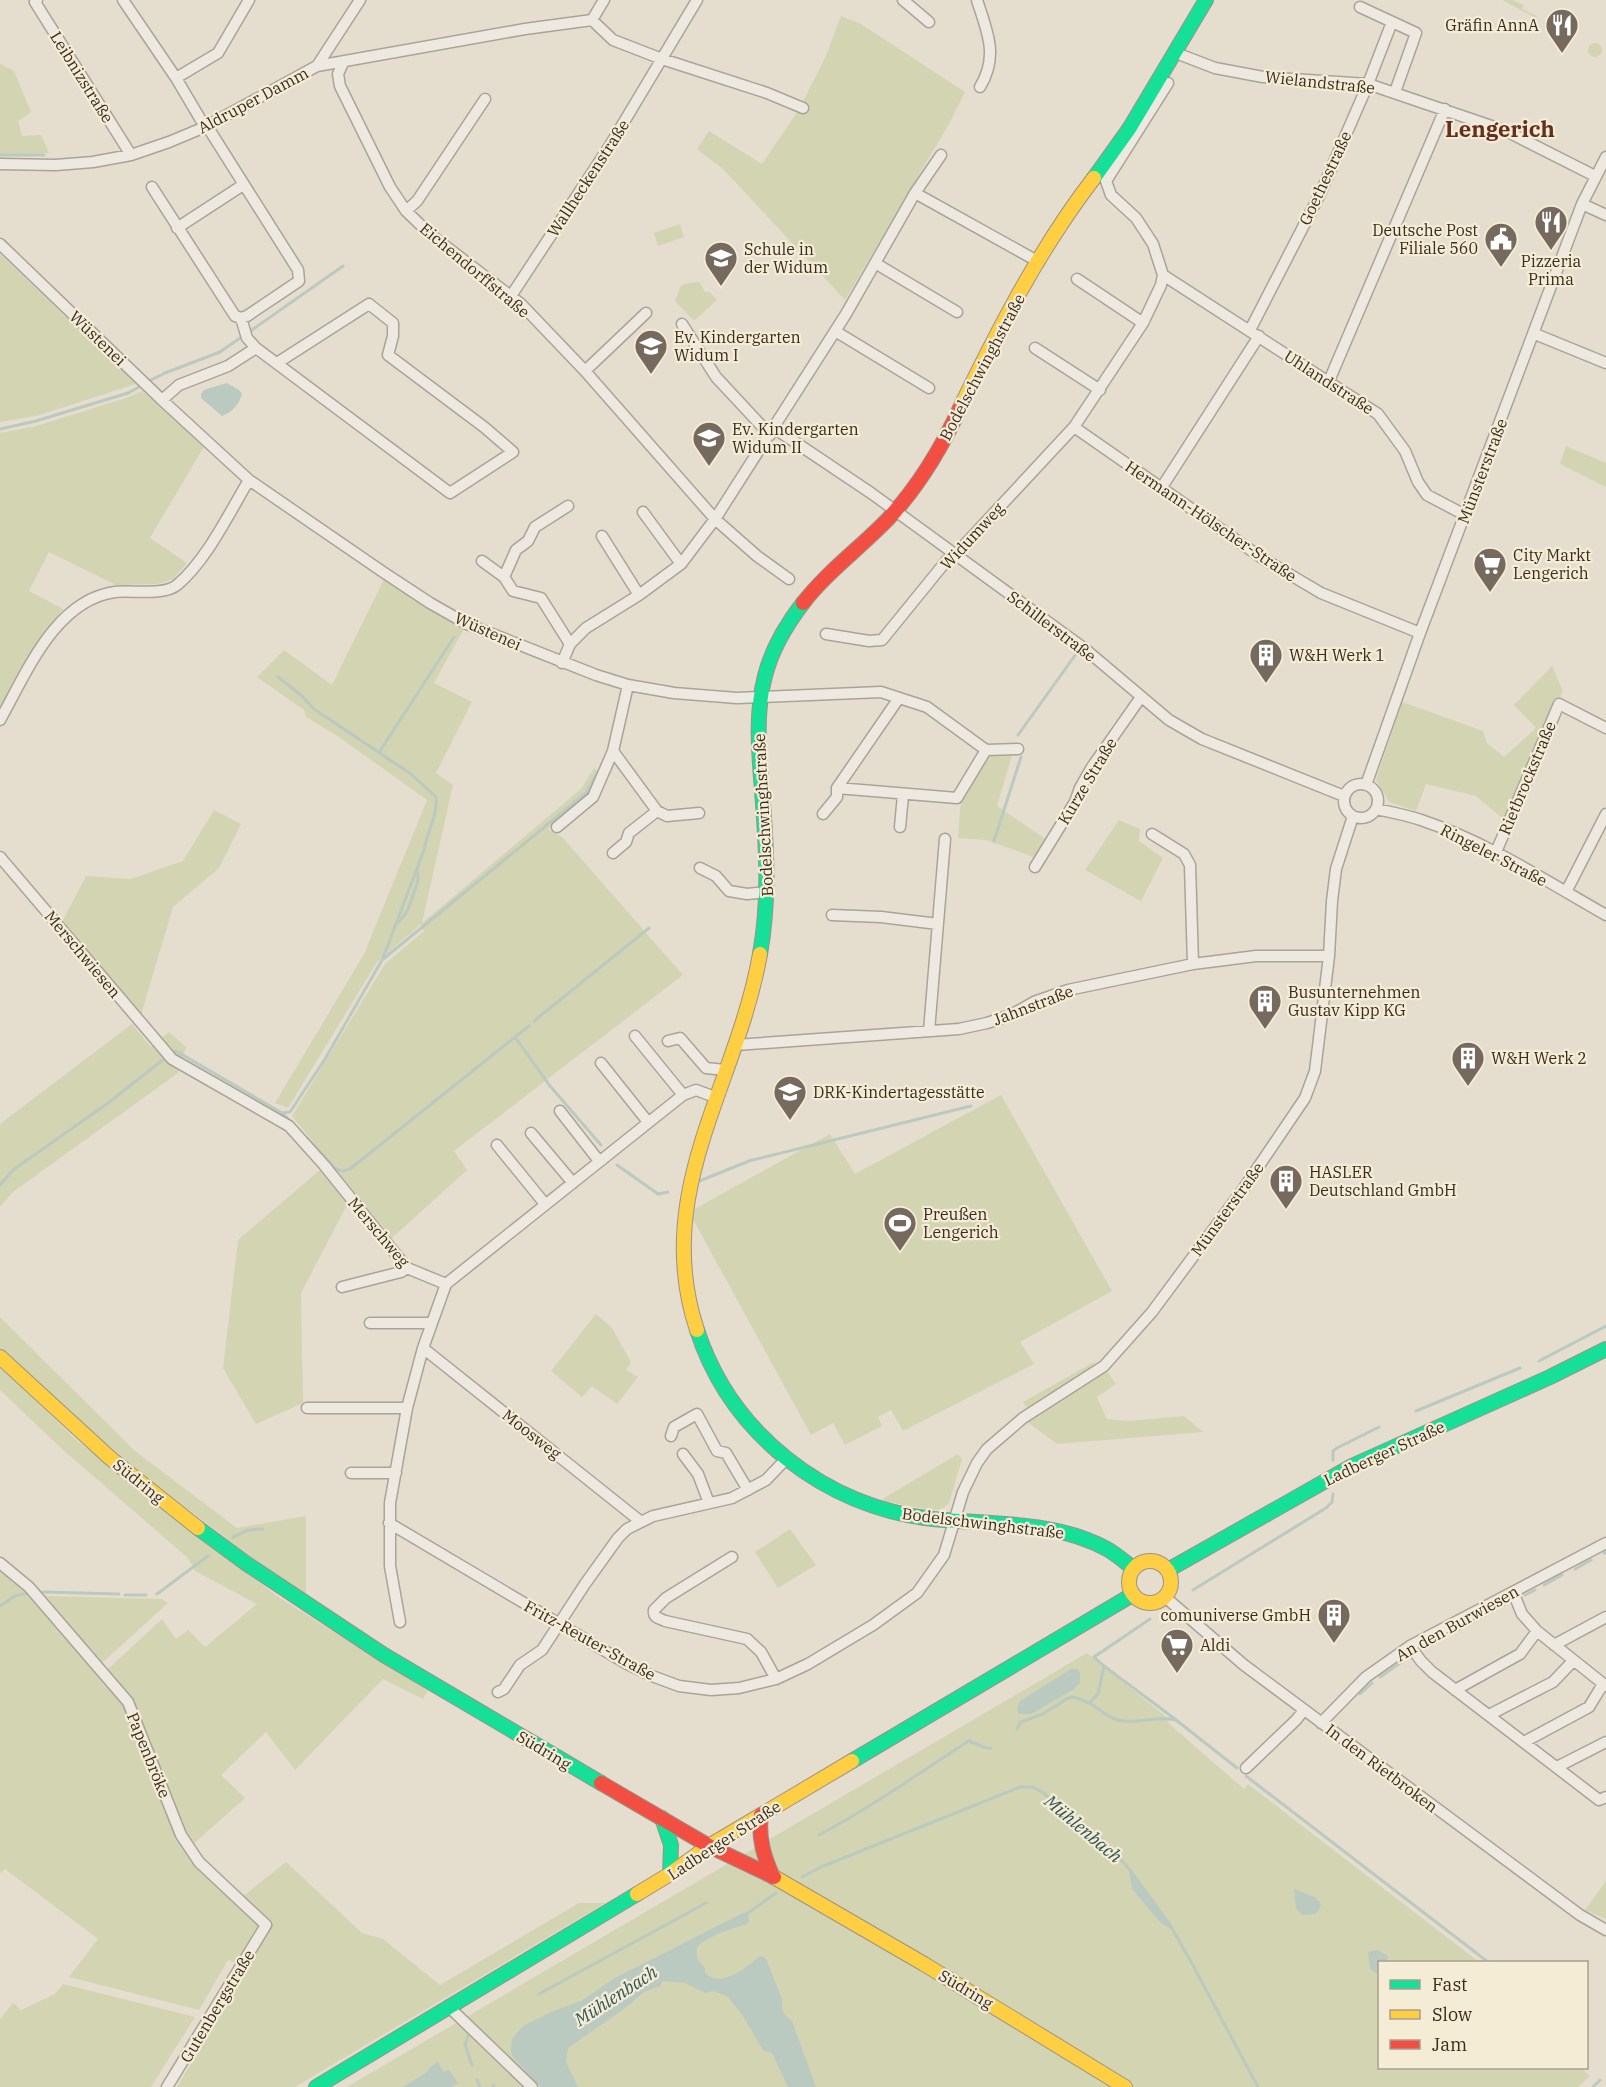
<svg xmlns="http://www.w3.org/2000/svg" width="1606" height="2087" viewBox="0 0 1606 2087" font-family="'IBM Plex Serif',serif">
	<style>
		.green { fill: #d3d4b2 }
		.water { fill: #bacac0 }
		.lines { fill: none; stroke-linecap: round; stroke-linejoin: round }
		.stream { stroke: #bacac0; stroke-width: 3 }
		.street-casing { stroke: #aaa398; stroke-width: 13 }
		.fast-casing { stroke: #9a9388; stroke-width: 16 }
		.slow-casing { stroke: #9a9388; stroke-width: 16 }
		.jam-casing { stroke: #9a9388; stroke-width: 16 }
		.street { stroke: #ede9e1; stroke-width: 10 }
		.fast { stroke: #16e098; stroke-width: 14 }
		.slow { stroke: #ffcf43; stroke-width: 14 }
		.jam { stroke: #f24e42; stroke-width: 14 }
		.labels { text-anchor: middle; stroke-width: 4.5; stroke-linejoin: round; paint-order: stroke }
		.poi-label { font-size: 16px; fill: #392c20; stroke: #f5ecd6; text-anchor: start }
		.street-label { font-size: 16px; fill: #392c20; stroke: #f5ecd6 }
		.water-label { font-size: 18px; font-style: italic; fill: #305856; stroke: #f5ecd6 }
		.district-label { font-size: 22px; font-weight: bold; fill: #642f21; stroke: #f5ecd6 }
	</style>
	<rect width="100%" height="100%" fill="#e5decf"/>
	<path class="green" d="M1502 0H1513L1524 5 1522 9 1537 16 1536 18Z
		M841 16 861 24 965 92 949 124 845 300 724 170 697 149 709 131 762 164 798 111 825 58Z
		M1588 50a7 7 0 1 1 14 0a7 7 0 1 1-14 0Z
		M0 64 14 71 31 112 18 121 22 136 41 135 49 153 0 155Z
		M680 224 684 237 658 246 654 233Z
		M0 254 136 384 36 416 0 422Z
		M699 282 705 292H710L717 300 694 321 675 301C682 283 678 284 699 282Z
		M142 391 205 445 150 538 187 563 173 579 158 584 116 585 49 552 29 591 63 609 42 638 0 712V433L36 426 129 397Z
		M1566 446 1606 463V487L1560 464Z
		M384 579 465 627 434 683 472 702 436 773 453 785 422 923 581 789 594 768 600 772 589 794 548 829 562 837 683 975 454 1151 467 1170 392 1238 292 1116 385 964 424 931 421 924 377 962 288 1108 275 1103 364 954 427 800 336 735 306 717 304 710 257 677 284 650 332 685Z
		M1552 666 1563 691 1507 822 1476 796 1426 784 1416 811 1389 802 1376 780 1402 702 1483 731 1487 743 1504 757 1536 728 1514 705Z
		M1013 752 997 806 1047 840 1037 858 986 840 958 838 961 797 987 753Z
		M214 810 241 824 219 868 173 907 141 1015 63 920 86 876 131 879 183 861Z
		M1119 820 1140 829 1139 841 1163 858 1141 901 1085 870Z
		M132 1024 151 1047 169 1032 186 1047 178 1073 13 1192 0 1207V1124Z
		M1001 1095 1112 1291 1020 1342 1034 1364 903 1431 891 1410 878 1417 882 1426 845 1445 833 1423 811 1435 689 1212 830 1134 855 1174Z
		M320 1170 348 1203 301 1293 303 1403 256 1424 223 1368 238 1240Z
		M596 1314 612 1328 631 1362 626 1370 638 1377 617 1404 592 1386 582 1397 551 1371Z
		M0 1317 135 1451 237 1528 306 1516V1597C200 1519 93 1442 0 1348Z
		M1096 1361 1089 1369 1028 1410 1023 1402Z
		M0 1365 75 1439 277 1596 428 1691 423 1699 383 1679 295 1770 266 1732 221 1775 245 1798 190 1847 132 1699 107 1670 162 1619 176 1639 188 1630 205 1647 257 1604 195 1571 188 1558 62 1449 0 1390Z
		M1106 1370 1116 1384 1097 1397 1107 1419 1130 1421 1184 1416 1203 1432 1057 1444 1026 1421Z
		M958 1454 962 1459 949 1503C943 1509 939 1510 931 1510L883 1501 884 1498Z
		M790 1529 816 1565 778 1588 755 1552Z
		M0 1569 23 1589 124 1705 176 1837 195 1866 236 1902 286 1862 362 1933 383 1939 440 1985 579 1903H605L295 2087H177L249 1968 228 1960 199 2010 69 1977 98 1939 5 1869 0 1873Z
		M45 1596 162 1599 168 1603 102 1663Z
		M1087 1653 1170 1720 1167 1722 1244 1789 1248 1784 1479 1962H1380V2068H1581L1590 2076 1578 2087H347Z
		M1606 1881V1919L1585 1910Z
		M63 1984 195 2017 151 2087H0V2019L13 2003 21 2010 55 1994Z"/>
	<path class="water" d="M227 383 239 390 242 394C239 405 232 412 222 416L201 398V394L204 390Z
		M1071 1669H1077L1080 1673V1683L1074 1689 1031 1714H1018L1017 1708 1020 1701Z
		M1131 1869 1172 1925 1169 1928 1161 1923 1132 1889 1129 1871Z
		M1294 1889 1315 1897 1321 1904 1319 1910 1315 1914 1303 1915 1296 1909Z
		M743 1913H748L749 1921 746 1925C736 1926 701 1939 697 1948 696 1952 697 1955 697 1959L705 1968V1973C721 1989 746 1967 759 1957L763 1956 766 1959 782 1999V2008L785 2015 792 2021 816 2087H788L772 2053 763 2050 743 2016 728 1997 714 1991 705 1993 685 1983 663 1981 660 1986 644 1992 624 2009 568 2048 566 2062 578 2087H541L512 2056 511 2049 512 2039 523 2026 551 2012 581 2001 615 1978Z
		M1377 1950 1387 1955 1388 1962H1380L1379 1975 1370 1969 1368 1952Z
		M438 2062 443 2072 449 2070 458 2083 452 2087H403L427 2072 429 2068Z"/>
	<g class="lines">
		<path class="stream" d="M0 155H44
			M249 332 343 266
			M151 380 165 373 220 352 243 336
			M0 429 36 421 128 393 139 387
			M278 677 301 695 314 709 411 774 436 797C438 815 427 832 424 850L383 958
			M1018 735 1076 654
			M380 751 454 637
			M994 841 1021 757
			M396 924C407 914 409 908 413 895 416 885 420 882 417 871
			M534 1021 649 928
			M515 1037 529 1026
			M282 1113 292 1123
			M307 1138 336 1169 343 1171 350 1169 515 1037 550 1086 601 1145
			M617 1165 658 1194 668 1192
			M697 1182 749 1161 971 1106
			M0 1185 13 1170 108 1103 173 1052 176 1051 282 1113 290 1112 325 1059 382 960 586 793 597 774
			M1539 1361 1606 1326
			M1416 1411 1520 1368
			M1333 1460V1451L1337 1448 1379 1427
			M233 1537 248 1530 263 1529
			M1604 1553 1606 1552
			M1575 1569 1591 1560
			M1544 1585 1562 1575
			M1193 1590 1326 1508 1332 1502 1333 1494
			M43 1592 119 1594
			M157 1594 208 1556
			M125 1595H146
			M1525 1595 1535 1590
			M0 1606 15 1596 28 1593
			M1480 1618 1507 1603
			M1452 1633 1473 1622
			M1426 1648 1443 1638
			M1094 1657 1150 1619
			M1104 1666 1175 1719
			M1380 1677 1403 1661
			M1360 1694 1372 1683
			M1089 1703C1099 1708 1107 1718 1118 1720 1137 1725 1157 1715 1176 1720L1237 1768
			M1017 1729 1021 1722 1043 1714 1068 1698 1075 1697 1089 1703 1098 1694 1104 1666 1095 1658
			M969 1741 986 1748H991
			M1246 1776 1488 1962
			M819 1835C871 1807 920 1773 970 1740
			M802 1877 821 1867 1020 1787H1033L1042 1792 1104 1841 1131 1871
			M745 1915 776 1893
			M1170 1925 1190 1960 1258 2087
			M539 1994 706 1903
			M468 2036 465 2045 472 2065
			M477 2080 480 2087
			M493 2087 494 2085
			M1593 2087 1600 2080"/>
		<defs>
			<path id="street" d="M37 0 35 2 131 155
				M123 0 176 78 205 127
				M903 0 929 22
				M977 0C987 32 999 55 980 87
				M1360 7 1416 33 1395 92
				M592 20 613 40 662 59 767 93 803 108
				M1176 53 1215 68 1263 77 1368 84 1506 131 1595 176
				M343 63 338 74 340 86 390 187 406 211 431 235 521 304 585 371 715 519 757 556 789 579
				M317 66 360 0
				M176 78 218 53 249 0
				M0 164 56 165 93 162 131 155 169 142 205 127 317 66 525 29 592 20 604 0
				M152 187 235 316 241 318 247 316 299 281 298 270 207 126
				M915 193 1039 262
				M1582 204 1606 215
				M406 211 417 201 485 99
				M177 228 243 185
				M0 244 162 400 249 480 383 572 430 603 467 624 596 675 628 685 674 693 737 698 881 692 927 707 986 750 1018 749
				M875 263 957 312
				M1163 275 1378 414 1405 451 1418 482 1427 495 1465 515
				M1077 279 1143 323
				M511 296 609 147 697 0
				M241 318 247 338 256 348 450 493 513 452 484 427 388 355 393 336V323L369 304 277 363
				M682 324 716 377 770 435
				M1250 330 1320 194 1368 84 1392 22
				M835 331 929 388
				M1535 334 1606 363
				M1035 348 1100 390
				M585 371 646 313
				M1329 381 1445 109
				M162 400 179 385 228 366 256 348
				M1074 427 1262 558 1321 593 1420 633
				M774 428 871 493 1085 649 1169 720 1202 739 1344 796
				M1162 487 1259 336
				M568 506 535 527 528 541 516 550 504 577 513 591 541 598 570 644
				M643 512 681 564
				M602 536 639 595
				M482 561 504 577
				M826 634 869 641 882 640 947 560 955 555 1074 427 1143 323 1161 285 1163 275 1153 244 1136 218 1111 195 1106 181 1168 83
				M562 663 570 644 586 628 639 595 681 564 715 519 846 314 915 193 941 155
				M628 685 613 751 657 811 667 816 699 813
				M899 698 837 788 957 798 986 750
				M0 720C26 674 55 600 115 592 131 590 164 596 177 585 207 560 229 513 249 480
				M1344 801a17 17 0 1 1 34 0a17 17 0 1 1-34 0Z
				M1366 785 1420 633 1582 204 1606 157
				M1376 809C1391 812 1406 815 1421 820 1487 842 1546 881 1606 915
				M823 814 837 797V788
				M557 827 593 797 613 751
				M900 827 903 795
				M1152 834 1184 854 1190 865 1193 964
				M1496 852 1559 704 1606 728
				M613 853 626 842 629 833 657 811
				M0 857 172 1059 289 1126 324 1165 407 1268 446 1284
				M1035 867 1075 802 1080 788 1092 767 1141 697
				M700 868 716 876 729 891 747 894 768 892
				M1566 892 1606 814
				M832 915 881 917 938 924
				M929 1031 945 839
				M635 1036 683 1095
				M668 1041 680 1038 706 1068 725 1070
				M736 1045 959 1029 987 1023 1011 1015 1034 1002 1068 990 1193 964 1256 956H1329
				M601 1063 648 1122
				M560 1111 599 1161
				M531 1133 573 1183
				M497 1145 545 1204
				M342 1287 401 1272 407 1268
				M370 1323H432
				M423 1348 640 1521
				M307 1408H407
				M671 1436 674 1427 697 1414 717 1451 726 1453 748 1490
				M683 1454 698 1474 709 1503
				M351 1473H396
				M389 1523 627 1664 652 1676 679 1686 711 1690 739 1688 776 1679 808 1664 873 1625 917 1593 944 1555 963 1492 977 1463 987 1449 1023 1418 1104 1366 1152 1312 1244 1188 1305 1098 1315 1071 1329 956 1332 901 1336 869 1353 816
				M732 1557 666 1598 654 1610C653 1618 659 1618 665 1621L747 1639 761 1652 776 1679
				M0 1563 29 1587 128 1702 181 1835 199 1862 266 1925 167 2087
				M1513 1592 1522 1614 1537 1631 1606 1686
				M1165 1597 1244 1665 1580 1915 1606 1930
				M400 1622 390 1566V1503L407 1408 423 1348 446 1284 683 1095 696 1090 715 1097
				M1554 1645 1606 1617
				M1410 1646 1421 1661 1432 1672 1599 1800 1606 1797
				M1455 1690 1520 1654 1537 1631
				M498 1692 504 1689 520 1665 542 1650 585 1584 618 1538 627 1529 653 1516 732 1498 766 1480 786 1459
				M1489 1715 1553 1682 1573 1661
				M1321 1723 1366 1677 1410 1646 1606 1543
				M1524 1742 1589 1707 1603 1684
				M1557 1767 1606 1742
				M1246 1768 1296 1720 1304 1710
				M449 2007 532 2087"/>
			<path id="fast" d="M1094 178 1129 129 1206 0
				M760 954C769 904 767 855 763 804 760 762 754 717 765 676 772 648 786 625 803 603
				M697 1330C731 1434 825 1507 933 1519 991 1525 1054 1520 1107 1549 1116 1554 1125 1562 1133 1568
				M198 1528 247 1564 384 1655 601 1783
				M1168 1570 1352 1466 1550 1377 1606 1349
				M852 1761 1132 1595
				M662 1818 671 1845 670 1874
				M316 2087 637 1894"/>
			<path id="slow" d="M960 408C999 328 1040 248 1094 178
				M697 1330C651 1192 737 1085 760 954
				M0 1357 110 1458 198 1528
				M1129 1582a21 21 0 1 1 42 0a21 21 0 1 1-42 0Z
				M774 1877 924 1964 1125 2087
				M637 1894 670 1874 709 1846 852 1761"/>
			<path id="jam" d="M803 603C827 572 860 548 888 519 919 486 941 449 960 408
				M601 1783 709 1846 774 1877
				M761 1815C758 1838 764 1857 773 1877"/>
		</defs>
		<use href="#street" class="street-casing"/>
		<use href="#fast" class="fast-casing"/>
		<use href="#slow" class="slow-casing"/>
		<use href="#jam" class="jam-casing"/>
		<use href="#street" class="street"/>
		<use href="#fast" class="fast"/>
		<use href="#slow" class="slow"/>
		<use href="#jam" class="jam"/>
	</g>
	<defs>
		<symbol id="restaurant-pin" viewBox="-11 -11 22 30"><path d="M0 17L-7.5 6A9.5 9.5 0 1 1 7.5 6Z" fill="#756a5d" stroke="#f5ecd6"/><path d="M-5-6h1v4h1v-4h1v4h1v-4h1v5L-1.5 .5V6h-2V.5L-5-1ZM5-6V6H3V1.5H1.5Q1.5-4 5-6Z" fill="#fff"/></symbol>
		<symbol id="civic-pin" viewBox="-11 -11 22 30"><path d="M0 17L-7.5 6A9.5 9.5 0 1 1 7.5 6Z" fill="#756a5d" stroke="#f5ecd6"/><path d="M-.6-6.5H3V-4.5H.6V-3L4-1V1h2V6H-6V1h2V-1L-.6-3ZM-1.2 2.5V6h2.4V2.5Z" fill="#fff"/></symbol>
		<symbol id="school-pin" viewBox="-11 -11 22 30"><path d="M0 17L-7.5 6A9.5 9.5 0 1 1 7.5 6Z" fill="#756a5d" stroke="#f5ecd6"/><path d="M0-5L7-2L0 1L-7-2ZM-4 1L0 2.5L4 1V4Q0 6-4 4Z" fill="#fff"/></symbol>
		<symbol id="supermarket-pin" viewBox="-11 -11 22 30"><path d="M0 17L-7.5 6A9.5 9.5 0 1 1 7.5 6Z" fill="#756a5d" stroke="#f5ecd6"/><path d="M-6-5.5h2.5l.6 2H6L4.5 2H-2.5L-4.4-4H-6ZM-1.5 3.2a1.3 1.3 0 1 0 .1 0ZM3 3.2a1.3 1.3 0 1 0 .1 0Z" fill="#fff"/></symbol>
		<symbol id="building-pin" viewBox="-11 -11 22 30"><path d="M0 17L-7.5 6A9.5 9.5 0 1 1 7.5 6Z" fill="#756a5d" stroke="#f5ecd6"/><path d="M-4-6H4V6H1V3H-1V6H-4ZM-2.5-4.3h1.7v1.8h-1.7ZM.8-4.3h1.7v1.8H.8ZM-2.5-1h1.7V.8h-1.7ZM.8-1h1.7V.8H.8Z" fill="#fff"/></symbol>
		<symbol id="stadium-pin" viewBox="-11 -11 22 30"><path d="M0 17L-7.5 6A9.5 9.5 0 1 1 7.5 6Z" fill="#756a5d" stroke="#f5ecd6"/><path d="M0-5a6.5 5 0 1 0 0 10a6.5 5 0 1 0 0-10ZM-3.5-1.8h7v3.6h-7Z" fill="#fff"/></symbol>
	</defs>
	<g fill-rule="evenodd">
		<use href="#restaurant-pin" x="1543" y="6" width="38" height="52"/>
		<use href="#restaurant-pin" x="1532" y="203" width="38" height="52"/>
		<use href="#civic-pin" x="1482" y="220" width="38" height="52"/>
		<use href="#school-pin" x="702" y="239" width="38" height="52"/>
		<use href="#school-pin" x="632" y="327" width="38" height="52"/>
		<use href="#school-pin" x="690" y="419" width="38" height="52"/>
		<use href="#supermarket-pin" x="1471" y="545" width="38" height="52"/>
		<use href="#building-pin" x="1247" y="636" width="38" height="52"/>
		<use href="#building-pin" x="1246" y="982" width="38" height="52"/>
		<use href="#building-pin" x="1449" y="1039" width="38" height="52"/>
		<use href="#school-pin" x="771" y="1073" width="38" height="52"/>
		<use href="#building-pin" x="1267" y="1162" width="38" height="52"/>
		<use href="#stadium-pin" x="881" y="1204" width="38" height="52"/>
		<use href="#building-pin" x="1315" y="1596" width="38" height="52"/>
		<use href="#supermarket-pin" x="1158" y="1626" width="38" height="52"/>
	</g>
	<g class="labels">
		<g class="poi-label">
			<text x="1539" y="31" text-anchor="end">Gräfin AnnA</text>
			<text x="1478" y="236" text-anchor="end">Deutsche Post<tspan x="1478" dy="18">Filiale 560</tspan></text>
			<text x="744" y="255">Schule in<tspan x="744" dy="18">der Widum</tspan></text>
			<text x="1551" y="267" text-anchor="middle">Pizzeria<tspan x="1551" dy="18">Prima</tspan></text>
			<text x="674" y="343">Ev. Kindergarten<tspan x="674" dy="18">Widum I</tspan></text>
			<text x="732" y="435">Ev. Kindergarten<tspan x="732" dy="18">Widum II</tspan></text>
			<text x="1513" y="561">City Markt<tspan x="1513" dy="18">Lengerich</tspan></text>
			<text x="1289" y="661">W&amp;H Werk 1</text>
			<text x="1288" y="998">Busunternehmen<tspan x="1288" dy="18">Gustav Kipp KG</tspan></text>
			<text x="1491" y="1064">W&amp;H Werk 2</text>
			<text x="813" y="1098">DRK-Kindertagesstätte</text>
			<text x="1309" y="1178">HASLER<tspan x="1309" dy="18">Deutschland GmbH</tspan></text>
			<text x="923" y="1220">Preußen<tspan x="923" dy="18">Lengerich</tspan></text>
			<text x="1311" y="1621" text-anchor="end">comuniverse GmbH</text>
			<text x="1200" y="1651">Aldi</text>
		</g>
		<g class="street-label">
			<text transform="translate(82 77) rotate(58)" y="6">Leibnizstraße</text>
			<text transform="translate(1320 82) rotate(6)" y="6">Wielandstraße</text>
			<text transform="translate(253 100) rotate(-28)" y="6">Aldruper Damm</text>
			<text transform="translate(588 178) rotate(-57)" y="6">Wallheckenstraße</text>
			<text transform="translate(1325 178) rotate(-65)" y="6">Goethestraße</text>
			<text transform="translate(475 270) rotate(40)" y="6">Eichendorffstraße</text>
			<text transform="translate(98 338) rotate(44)" y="6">Wüstenei</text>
			<text transform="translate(982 367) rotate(-62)" y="6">Bodelschwinghstraße</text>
			<text transform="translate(1329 382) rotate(33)" y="6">Uhlandstraße</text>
			<text transform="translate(1482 471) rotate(-69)" y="6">Münsterstraße</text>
			<text transform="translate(1211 521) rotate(34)" y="6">Hermann-Hölscher-Straße</text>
			<text transform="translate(972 536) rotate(-47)" y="6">Widumweg</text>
			<text transform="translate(1052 626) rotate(37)" y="6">Schillerstraße</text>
			<text transform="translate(488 631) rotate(24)" y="6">Wüstenei</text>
			<text transform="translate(1527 778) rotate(-67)" y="6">Rietbrockstraße</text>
			<text transform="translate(1087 781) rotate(-59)" y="6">Kurze Straße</text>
			<text transform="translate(763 815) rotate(-93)" y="6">Bodelschwinghstraße</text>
			<text transform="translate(1494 855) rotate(27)" y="6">Ringeler Straße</text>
			<text transform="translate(83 954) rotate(50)" y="6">Merschwiesen</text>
			<text transform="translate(1033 1005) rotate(-21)" y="6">Jahnstraße</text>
			<text transform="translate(1227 1209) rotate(-54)" y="6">Münsterstraße</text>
			<text transform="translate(379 1232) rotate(50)" y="6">Merschweg</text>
			<text transform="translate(532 1434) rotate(38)" y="6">Moosweg</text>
			<text transform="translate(1384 1453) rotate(-25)" y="6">Ladberger Straße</text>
			<text transform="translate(139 1481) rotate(39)" y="6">Südring</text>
			<text transform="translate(983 1523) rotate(7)" y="6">Bodelschwinghstraße</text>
			<text transform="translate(1457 1623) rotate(-29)" y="6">An den Burwiesen</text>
			<text transform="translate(590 1640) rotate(29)" y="6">Fritz-Reuter-Straße</text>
			<text transform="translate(544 1750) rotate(31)" y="6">Südring</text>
			<text transform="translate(149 1755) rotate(68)" y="6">Papenbröke</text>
			<text transform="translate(1382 1768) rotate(37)" y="6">In den Rietbroken</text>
			<text transform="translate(724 1840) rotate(-33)" y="6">Ladberger Straße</text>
			<text transform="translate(966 1989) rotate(31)" y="6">Südring</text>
			<text transform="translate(217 2006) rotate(-59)" y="6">Gutenbergstraße</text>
		</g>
		<g class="water-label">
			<text transform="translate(1083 1829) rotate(40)" y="6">Mühlenbach</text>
			<text transform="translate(616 1996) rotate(-33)" y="6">Mühlenbach</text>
		</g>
		<g class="district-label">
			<text x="1500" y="137">Lengerich</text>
		</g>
	</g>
	<rect x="1378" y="1961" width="210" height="108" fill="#f5ecd6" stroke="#aa9f8d" stroke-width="1.5"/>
	<rect x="1390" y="1980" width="30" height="9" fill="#16e098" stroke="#aa9f8d" stroke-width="1.5"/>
	<text x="1432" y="1991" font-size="18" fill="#392c20">Fast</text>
	<rect x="1390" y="2010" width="30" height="9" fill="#ffcf43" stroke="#aa9f8d" stroke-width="1.5"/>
	<text x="1432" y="2021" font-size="18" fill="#392c20">Slow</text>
	<rect x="1390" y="2040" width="30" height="9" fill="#f24e42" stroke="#aa9f8d" stroke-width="1.5"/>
	<text x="1432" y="2051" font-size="18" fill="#392c20">Jam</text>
</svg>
